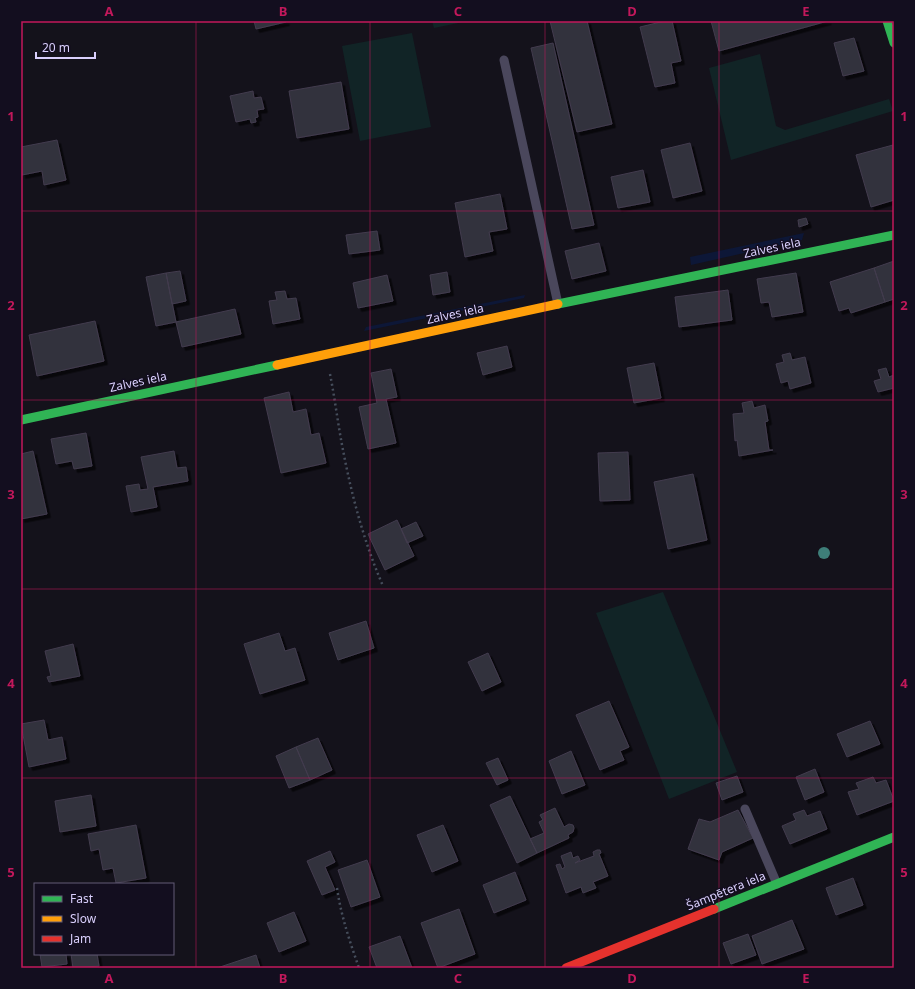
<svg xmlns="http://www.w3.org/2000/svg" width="915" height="989" viewBox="0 0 915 989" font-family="'Noto Sans',sans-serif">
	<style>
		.green { fill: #112426 }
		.water { fill: #0d1737 }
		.building { fill: #33303d; stroke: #423c4e; filter: url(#shadow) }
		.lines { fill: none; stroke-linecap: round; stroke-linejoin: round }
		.path { stroke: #464e5c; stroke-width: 2.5; stroke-dasharray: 2 3; stroke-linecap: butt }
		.lane { stroke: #4a475c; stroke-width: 9 }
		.fast { stroke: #30b455; stroke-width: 9 }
		.slow { stroke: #ff9f0a; stroke-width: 9 }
		.jam { stroke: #e5322d; stroke-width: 9 }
		.tree { fill: #3e7e79 }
		.grid { fill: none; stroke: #c2185b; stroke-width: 1; stroke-opacity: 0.55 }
		.labels { text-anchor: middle; stroke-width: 3; stroke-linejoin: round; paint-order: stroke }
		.street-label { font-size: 12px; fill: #d9cffc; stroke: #130e1f }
		.neatline { fill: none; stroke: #c2185b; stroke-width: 1.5 }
		.grid-label { font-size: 13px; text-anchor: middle; font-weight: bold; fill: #c2185b }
	</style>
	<defs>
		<filter id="shadow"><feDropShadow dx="3.5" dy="3.5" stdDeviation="0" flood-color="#0009"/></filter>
	</defs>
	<rect width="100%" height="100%" fill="#14121b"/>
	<path class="green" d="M432 21H468L434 28Z
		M412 33 431 127 360 141 342 46Z
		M760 54 776 126 785 130 889 99 893 111 731 160 709 68Z
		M663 592 737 772 669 799 596 613Z"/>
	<path class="water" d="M804 233 802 240 691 265 690 257Z
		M525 295 524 298 364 331 366 327Z"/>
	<path class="building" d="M254 21H286V22L256 29Z
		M550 21H587L612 124 577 132Z
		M665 21H672L681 61 671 63 675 83 655 87 640 27Z
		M711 21H828L719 51Z
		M854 38 864 71 843 76 834 43Z
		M553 43 594 225 572 229 531 48Z
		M341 82 349 129 297 138 289 91Z
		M253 91 254 98 261 97 264 109 257 110 258 117 255 118 256 122 251 123 250 119 236 122 230 96Z
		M57 140 66 180 44 185 42 171 22 175 21 147Z
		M690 143 702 191 673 198 661 150Z
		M893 145 894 200 871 207 856 155Z
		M643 170 650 202 618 208 611 177Z
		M500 194 507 229 489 232 493 251 465 257 455 203Z
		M806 218 808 224 799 227 798 220Z
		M377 231 380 250 349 254 346 235Z
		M599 243 606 271 572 279 565 251Z
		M894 261V299L885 302 874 268Z
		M874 268 885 302 851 313 849 308 839 311 830 282Z
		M180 271 186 301 172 304 166 273Z
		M447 272 450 292 433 295 430 275Z
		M166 273 176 322 156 326 146 277Z
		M796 273 803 312 772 317 769 302 761 303 757 279Z
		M387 275 393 301 358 308 353 283Z
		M728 290 732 320 679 327 675 297Z
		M285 291 287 299 296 298 300 319 273 324 269 301 277 300 275 292Z
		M235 309 241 334 182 347 176 322Z
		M95 321 104 361 37 376 29 335Z
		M507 346 512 367 483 375 477 353Z
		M790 353 792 360 805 357 811 383 790 389 788 381 781 383 776 364 784 362 782 355Z
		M654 363 661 398 634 403 627 368Z
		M886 368 889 377 894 375V388L878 392 874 381 881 379 878 370Z
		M391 369 397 397 386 399 396 443 368 449 359 407 377 403 371 373Z
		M289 392 293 412 306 409 311 435 319 433 326 463 281 473 264 398Z
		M752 401 754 408 765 405 768 421 765 422 769 450H773L739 456 737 440 735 441 733 414 744 413 742 403Z
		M86 433 92 466 74 469 72 461 56 464 51 439Z
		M33 451 47 514 21 519V454Z
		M174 451 177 468 186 467 188 481 153 487 157 507 131 512 126 486 139 484 140 490 148 489 141 457Z
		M628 452 630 500 600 501 598 453Z
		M693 474 707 540 668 549 654 482Z
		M397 520 414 556 385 570 368 534Z
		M416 522 423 536 407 543 401 529Z
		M366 621 374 648 338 660 329 633Z
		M279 633 285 651 295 648 305 680 260 694 244 644Z
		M73 644 80 676 49 682 47 677 51 676 45 651Z
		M488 653 501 682 482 691 468 662Z
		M609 701 629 747 620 751 624 760 600 770 576 715Z
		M44 720 48 740 62 737 66 759 29 767 21 724Z
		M870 721 880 744 847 757 837 734Z
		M318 738 332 770 310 780 296 747Z
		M296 747 310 780 289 788 276 756Z
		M571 751 585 785 562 794 549 761Z
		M498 758 508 780 497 785 486 763Z
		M815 769 824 792 805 800 796 777Z
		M737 776 743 792 722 800 716 783Z
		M873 777 876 783 886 780 894 801 857 815 848 792 859 789 856 783Z
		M91 795 96 826 60 832 55 801Z
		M510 796 537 853 517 863 490 805Z
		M555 808 564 827 569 824 573 825 574 828 573 832 568 835 569 838 537 853 530 839 544 833 539 822 543 820 540 815Z
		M738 810 753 838 722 852 719 860 688 849 699 819 710 822Z
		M804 810 807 816 820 811 827 829 790 844 782 826 796 820 793 814Z
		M136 825 146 878 116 883 113 868 103 870 99 849 91 851 88 834Z
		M443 825 458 861 432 872 417 835Z
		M597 850H600L601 853 599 854 608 876 593 882 596 888 583 893 581 887 566 893 556 865 560 864 562 869 565 867 561 856 571 852 573 858 578 856 580 860 575 863 594 856 593 852Z
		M330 851 335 862 325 867 335 890 322 895 307 861Z
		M367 860 380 897 351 907 338 870Z
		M515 872 526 900 494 913 483 885Z
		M853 878 863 905 836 915 826 888Z
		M459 909 475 954 438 968 421 923Z
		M294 912 306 941 279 952 267 923Z
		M792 920 804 949 762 964 752 936Z
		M748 934 756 955 731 964 723 943Z
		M400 936 412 968H377L369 947Z
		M40 954H66L67 964 42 967Z
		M71 954H97L99 966 73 968Z
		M256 955 260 968H217Z"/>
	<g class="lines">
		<path class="path" d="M330 374C335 399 338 425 343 450 352 497 364 542 383 586
			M337 888C341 916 350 942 359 968"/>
		<path class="lane" d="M504 60 558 304
			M745 809 777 884"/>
		<path class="fast" d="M887 21 894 43
			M558 304 894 235
			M21 420 277 365
			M714 909 894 837"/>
		<path class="slow" d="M277 365 558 304"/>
		<path class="jam" d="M566 968 714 909"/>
	</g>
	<circle class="tree" cx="824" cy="553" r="6"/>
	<path class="grid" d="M196 21V968M370 21V968M545 21V968M719 21V968M21 211H894M21 400H894M21 589H894M21 778H894"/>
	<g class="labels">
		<g class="street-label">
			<text transform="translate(772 248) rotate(-12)" y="4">Zalves iela</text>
			<text transform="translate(455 314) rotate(-12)" y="4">Zalves iela</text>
			<text transform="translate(138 382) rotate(-12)" y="4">Zalves iela</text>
			<text transform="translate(726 891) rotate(-22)" y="4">Šampētera iela</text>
		</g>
	</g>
	<rect width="915" height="989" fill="none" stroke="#130e1f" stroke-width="44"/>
	<rect x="34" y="883" width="140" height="72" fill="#130e1f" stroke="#625b77"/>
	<rect x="42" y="896" width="20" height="6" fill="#30b455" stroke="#625b77"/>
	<text x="70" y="903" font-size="12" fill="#d9cffc">Fast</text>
	<rect x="42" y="916" width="20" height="6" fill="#ff9f0a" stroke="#625b77"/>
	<text x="70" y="923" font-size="12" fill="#d9cffc">Slow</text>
	<rect x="42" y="936" width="20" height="6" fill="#e5322d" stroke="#625b77"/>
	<text x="70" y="943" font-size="12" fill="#d9cffc">Jam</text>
	<path d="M36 52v6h59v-6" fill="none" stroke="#d9cffc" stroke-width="2"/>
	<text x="42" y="52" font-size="12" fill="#d9cffc" stroke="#130e1f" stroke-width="3" paint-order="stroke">20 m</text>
	<rect x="22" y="22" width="871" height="945" class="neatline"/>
	<g class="grid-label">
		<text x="109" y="16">A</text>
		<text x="283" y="16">B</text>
		<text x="458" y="16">C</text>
		<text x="632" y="16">D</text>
		<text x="806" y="16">E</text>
		<text x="11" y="121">1</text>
		<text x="904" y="121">1</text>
		<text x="11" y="310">2</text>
		<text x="904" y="310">2</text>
		<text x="11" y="499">3</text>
		<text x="904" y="499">3</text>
		<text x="11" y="688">4</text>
		<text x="904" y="688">4</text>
		<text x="11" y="877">5</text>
		<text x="904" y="877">5</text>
		<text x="109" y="983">A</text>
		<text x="283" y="983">B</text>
		<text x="458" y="983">C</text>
		<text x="632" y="983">D</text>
		<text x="806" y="983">E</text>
	</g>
</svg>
